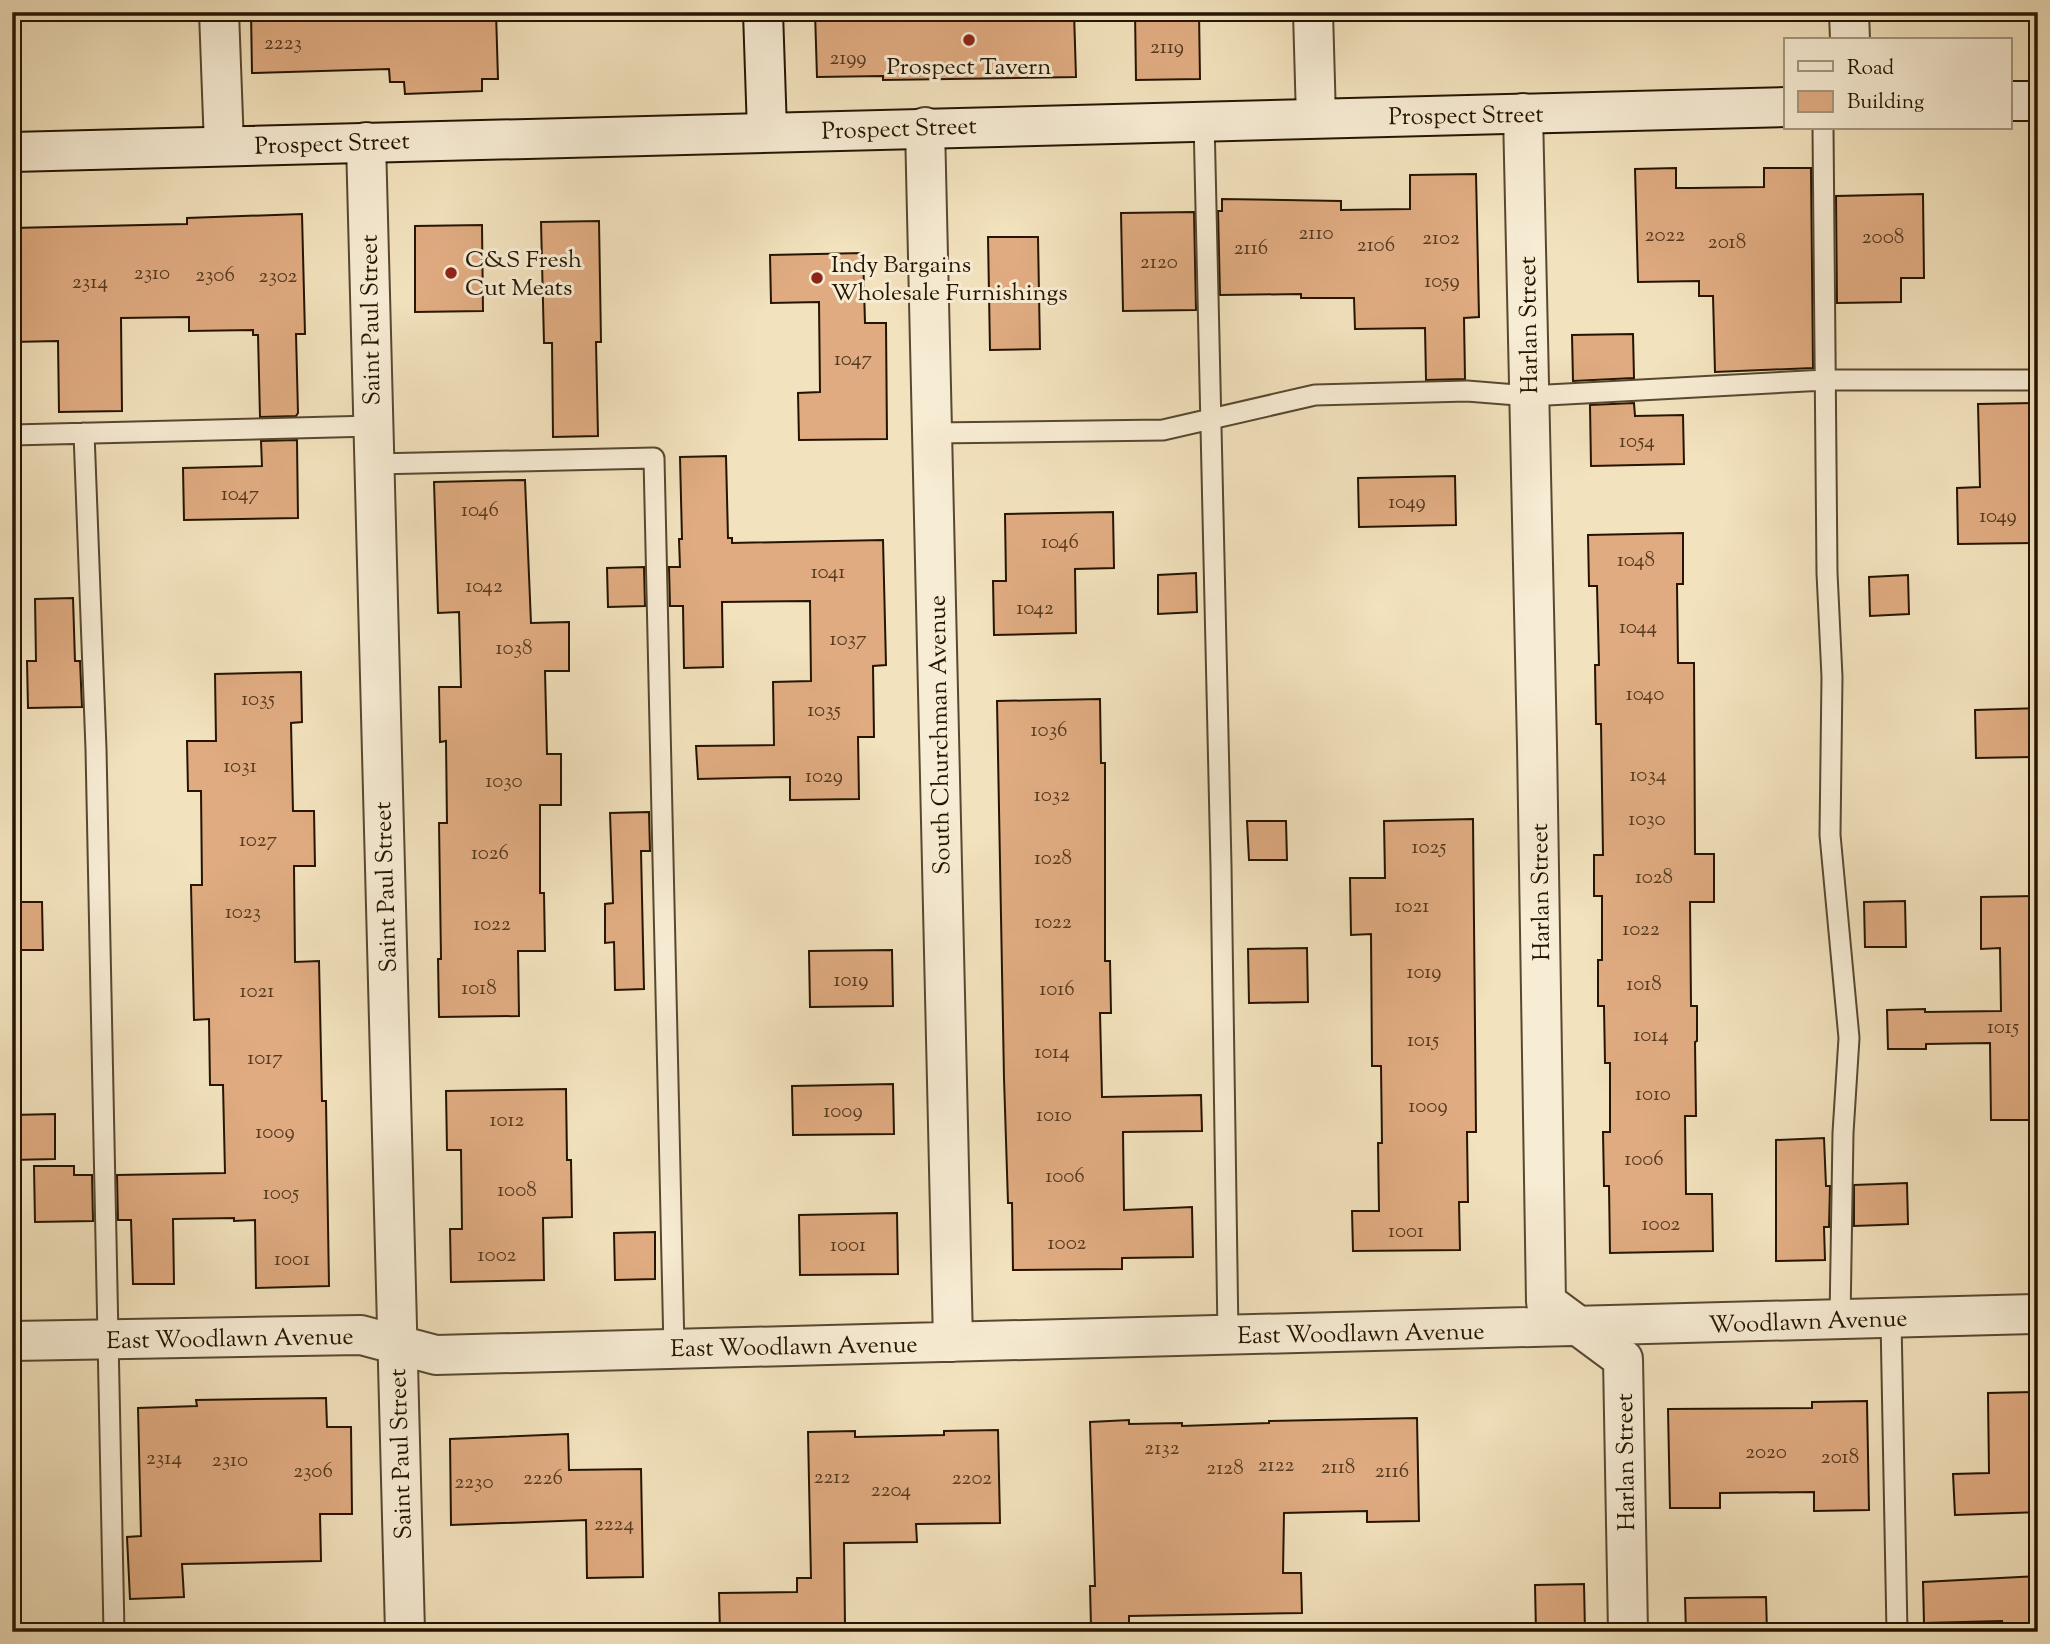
<svg xmlns="http://www.w3.org/2000/svg" width="2050" height="1644" viewBox="0 0 2050 1644" font-family="'Sorts Mill Goudy',serif">
	<style>
		.building { fill: #e0ab81; stroke: #251500; stroke-width: 2 }
		.lines { fill: none; stroke-linecap: round; stroke-linejoin: round }
		.lane-casing { stroke: #58482f; stroke-width: 23 }
		.street-casing { stroke: #58482f; stroke-width: 42 }
		.secondary-casing { stroke: #251500; stroke-width: 42 }
		.lane { stroke: #f7ecd4; stroke-width: 19 }
		.street { stroke: #f7ecd4; stroke-width: 38 }
		.secondary { stroke: #f7ecd4; stroke-width: 38 }
		.poi-dot { fill: #8f2418; stroke: #f7ecd4; stroke-width: 2.5 }
		.labels { text-anchor: middle; stroke-width: 6; stroke-linejoin: round; paint-order: stroke }
		.number-label { font-size: 21px; fill: #543a20 }
		.poi-label { font-size: 24px; fill: #251500; stroke: #f7ecd4; text-anchor: start }
		.street-label { font-size: 24px; fill: #251500; stroke: #f7ecd4 }
	</style>
	<rect width="100%" height="100%" fill="#f2e2bd"/>
	<filter id="stains"><feTurbulence type="fractalNoise" baseFrequency=".00286" numOctaves="4"/><feColorMatrix values="0 0 0 0 .2 0 0 0 0 .09 0 0 0 0 .02 0 0 0 .5 -.17"/></filter>
	<radialGradient id="worn" r=".72"><stop offset=".6" stop-color="#630" stop-opacity="0"/><stop offset="1" stop-color="#630" stop-opacity=".3"/></radialGradient>
	<path class="building" d="M251 12H496L498 79H482V91L405 94 404 82H390L389 69 252 73Z
		M815 12H1074L1076 77 883 80V76L817 77Z
		M1135 12H1199L1200 79 1136 80Z
		M1676 168V188H1692L1764 187V168H1811L1813 368 1715 372 1713 296H1699V281L1638 282 1635 169Z
		M1476 174 1479 317 1464 318 1465 379 1426 380 1425 328 1355 329 1354 298H1301V294L1220 295 1218 211H1222V199L1341 201V210L1410 209V175Z
		M1923 194 1924 278H1901V302L1837 303 1836 196Z
		M1194 212 1196 310 1123 311 1121 213Z
		M302 214 305 334H296L298 413 296 416 260 417 258 335H253V330L189 331V317L121 318 122 411 59 412 58 341 12 342V228L187 224V218Z
		M599 221 601 342H596L598 436 553 437 552 343H544L541 222Z
		M482 225 483 311 415 312V226Z
		M988 237H1038L1040 349 990 350Z
		M863 253 865 323H886L887 439 799 440 798 393 820 392 819 302 771 303 770 255Z
		M1633 334 1634 378 1573 381 1572 335Z
		M1634 403 1635 416 1683 415 1684 464 1591 466 1590 405Z
		M2038 403V543L1958 544 1957 488 1980 487 1978 404Z
		M297 440 298 518 184 520 183 468 262 466 261 441Z
		M726 456 728 538H732V543L883 540 886 665 873 666 874 737H858L859 799 790 800V777L698 779 696 746 774 745 773 682 811 681 810 601 722 602 723 667 684 668 683 606H670L669 567H680L679 539H682L680 457Z
		M1455 476 1456 525 1359 527 1358 478Z
		M525 480 531 623 569 622V671H545L547 754H561V805H540V893H544L545 951H518L519 1016 439 1017 438 959H441L439 823H447L446 741 440 742 439 687H461L459 612 438 613 434 482Z
		M1113 512 1114 568 1075 569 1076 633 994 635 993 581H1006L1005 514Z
		M1683 533V584H1677L1678 663H1694L1695 854H1714V902H1690L1691 1006H1697V1041L1695 1042 1696 1116H1685L1686 1194H1712L1713 1251 1610 1253 1609 1186H1604L1603 1132H1610V1063H1605L1604 1006H1598V960H1602V896H1594V855H1603L1601 724H1596L1595 665H1599L1597 586H1589L1588 535Z
		M644 567 645 606 608 607 607 568Z
		M1196 573 1197 612 1158 614V575Z
		M1908 575 1909 614 1870 616 1869 577Z
		M73 598 75 661H80L82 707 28 708 27 661H36L35 599Z
		M301 672 302 722 291 723 293 811H314L315 866H294L295 962 319 961 322 1101H326L329 1286 256 1288 255 1220 234 1221V1218L173 1219 174 1284H133L131 1220H118L117 1175 225 1173 223 1085H210L209 1019 194 1020 191 885H202L201 791H188L187 741H216L215 674Z
		M1100 699 1101 763H1105V961H1110L1111 1013H1100L1102 1097 1201 1095 1202 1131 1123 1132 1124 1210 1192 1207 1193 1257 1122 1258V1269L1013 1270 1012 1203H1008L1004 1078 997 701Z
		M2038 708V757L1976 758 1975 710Z
		M649 812 650 851H641L644 989 615 990 614 942 605 943V904L613 903 610 813Z
		M1473 819 1476 1132H1467L1468 1202H1459L1460 1250 1353 1251 1352 1211H1379L1378 1143H1382L1381 1066H1372L1371 934 1351 935 1350 878H1385L1384 821Z
		M1247 821H1286L1287 860H1249Z
		M2038 896V1120H1991L1990 1043 1926 1044V1049H1888L1887 1010 1925 1009V1012L2001 1011 2000 948 1981 949V897Z
		M1905 901 1906 947H1865L1864 902Z
		M12 902H42L43 950H12Z
		M1307 948 1308 1002 1249 1003 1248 949Z
		M892 950 893 1006 810 1007 809 951Z
		M893 1084 894 1134 793 1135 792 1086Z
		M566 1089 567 1160H571L572 1217 543 1218 544 1280 451 1282 450 1229H462L461 1150H447L446 1091Z
		M55 1114V1159L12 1160V1115Z
		M1824 1138 1826 1186H1830L1829 1227H1824L1825 1260 1776 1261V1140Z
		M34 1166H74V1175H92L93 1221 35 1222Z
		M1907 1183 1908 1224 1854 1226V1185Z
		M897 1213 898 1274 800 1275 799 1215Z
		M655 1232V1279L615 1280 614 1233Z
		M2038 1392V1512L1955 1515 1953 1474 1989 1473 1988 1393Z
		M326 1398 327 1427H351L352 1514H320L321 1561 182 1564 184 1597 130 1599 127 1537 141 1536 138 1408 197 1406 196 1400Z
		M1867 1401 1869 1510 1814 1511V1492L1720 1493V1508H1670L1668 1409 1812 1408V1402Z
		M1417 1418 1419 1521 1367 1522V1511L1284 1513 1283 1573H1301L1302 1613 1129 1616V1625L1091 1627 1090 1586H1095L1090 1422 1129 1420V1424L1182 1423V1426L1269 1423V1421Z
		M998 1430 1000 1523 916 1524 917 1542 844 1543 845 1626 766 1628V1632H720L719 1593 797 1592V1578H811L808 1432 855 1431V1437L944 1435V1431Z
		M568 1434 569 1470 641 1469 643 1577 587 1578 586 1520 451 1525 450 1439Z
		M2038 1576V1631L2002 1632V1621L1924 1623 1923 1582Z
		M1584 1584 1585 1632H1536L1535 1585Z
		M1766 1597 1767 1632H1686L1685 1598Z"/>
	<g class="lines">
		<defs>
			<path id="lane" d="M1204 120 1221 866 1228 1336
				M1823 128 1827 573 1832 677 1830 835 1849 1038 1843 1133 1840 1320
				M84 433 96 749 114 1632
				M932 433 1163 430 1315 395 1467 391 1529 396 1825 380H2038
				M12 435 373 426
				M374 464 654 458 674 1349
				M1891 1320 1897 1632"/>
			<path id="street" d="M219 12 224 146
				M1313 12 1316 118
				M1849 12 1850 40
				M1523 113 1537 745 1546 1302 1623 1359 1628 1632
				M925 127 953 1342
				M366 142 405 1632
				M12 1341 361 1335 436 1355 2038 1314"/>
			<path id="secondary" d="M763 12 767 131
				M2010 101H2038
				M12 152 1786 107"/>
		</defs>
		<use href="#lane" class="lane-casing"/>
		<use href="#street" class="street-casing"/>
		<use href="#secondary" class="secondary-casing"/>
		<use href="#lane" class="lane"/>
		<use href="#street" class="street"/>
		<use href="#secondary" class="secondary"/>
	</g>
	<g class="poi-dot">
		<circle cx="969" cy="40" r="7"/>
		<circle cx="451" cy="273" r="7"/>
		<circle cx="817" cy="278" r="7"/>
	</g>
	<g class="labels">
		<g class="number-label">
			<text x="283" y="49">2223</text>
			<text x="1167" y="53">2119</text>
			<text x="848" y="64">2199</text>
			<text x="1316" y="239">2110</text>
			<text x="1665" y="241">2022</text>
			<text x="1883" y="243">2008</text>
			<text x="1441" y="244">2102</text>
			<text x="1727" y="248">2018</text>
			<text x="1376" y="251">2106</text>
			<text x="1251" y="254">2116</text>
			<text x="1159" y="268">2120</text>
			<text x="152" y="279">2310</text>
			<text x="215" y="281">2306</text>
			<text x="278" y="282">2302</text>
			<text x="1442" y="287">1059</text>
			<text x="90" y="288">2314</text>
			<text x="853" y="365">1047</text>
			<text x="1637" y="447">1054</text>
			<text x="240" y="500">1047</text>
			<text x="1407" y="508">1049</text>
			<text x="480" y="516">1046</text>
			<text x="1998" y="522">1049</text>
			<text x="1060" y="548">1046</text>
			<text x="1636" y="566">1048</text>
			<text x="828" y="578">1041</text>
			<text x="484" y="592">1042</text>
			<text x="1035" y="614">1042</text>
			<text x="1638" y="633">1044</text>
			<text x="848" y="645">1037</text>
			<text x="514" y="654">1038</text>
			<text x="1645" y="700">1040</text>
			<text x="258" y="705">1035</text>
			<text x="824" y="716">1035</text>
			<text x="1049" y="736">1036</text>
			<text x="240" y="772">1031</text>
			<text x="1648" y="781">1034</text>
			<text x="824" y="782">1029</text>
			<text x="504" y="787">1030</text>
			<text x="1052" y="801">1032</text>
			<text x="1647" y="825">1030</text>
			<text x="258" y="846">1027</text>
			<text x="1429" y="853">1025</text>
			<text x="490" y="859">1026</text>
			<text x="1053" y="864">1028</text>
			<text x="1654" y="883">1028</text>
			<text x="1412" y="912">1021</text>
			<text x="243" y="918">1023</text>
			<text x="1053" y="928">1022</text>
			<text x="492" y="930">1022</text>
			<text x="1641" y="935">1022</text>
			<text x="1424" y="978">1019</text>
			<text x="851" y="986">1019</text>
			<text x="1644" y="990">1018</text>
			<text x="479" y="994">1018</text>
			<text x="1057" y="995">1016</text>
			<text x="257" y="997">1021</text>
			<text x="2003" y="1033">1015</text>
			<text x="1651" y="1041">1014</text>
			<text x="1423" y="1046">1015</text>
			<text x="1052" y="1058">1014</text>
			<text x="265" y="1064">1017</text>
			<text x="1653" y="1100">1010</text>
			<text x="1428" y="1112">1009</text>
			<text x="843" y="1117">1009</text>
			<text x="1054" y="1121">1010</text>
			<text x="507" y="1126">1012</text>
			<text x="275" y="1138">1009</text>
			<text x="1644" y="1165">1006</text>
			<text x="1065" y="1182">1006</text>
			<text x="517" y="1196">1008</text>
			<text x="281" y="1199">1005</text>
			<text x="1661" y="1230">1002</text>
			<text x="1406" y="1237">1001</text>
			<text x="1067" y="1249">1002</text>
			<text x="848" y="1251">1001</text>
			<text x="497" y="1261">1002</text>
			<text x="292" y="1265">1001</text>
			<text x="1162" y="1454">2132</text>
			<text x="1766" y="1458">2020</text>
			<text x="1840" y="1463">2018</text>
			<text x="164" y="1464">2314</text>
			<text x="230" y="1466">2310</text>
			<text x="1276" y="1471">2122</text>
			<text x="1338" y="1473">2118</text>
			<text x="1225" y="1474">2128</text>
			<text x="313" y="1477">2306</text>
			<text x="1392" y="1477">2116</text>
			<text x="832" y="1483">2212</text>
			<text x="543" y="1484">2226</text>
			<text x="972" y="1484">2202</text>
			<text x="474" y="1488">2230</text>
			<text x="891" y="1496">2204</text>
			<text x="614" y="1530">2224</text>
		</g>
		<g class="poi-label">
			<text x="969" y="74" text-anchor="middle">Prospect Tavern</text>
			<text x="465" y="267">C&amp;S Fresh<tspan x="465" dy="28">Cut Meats</tspan></text>
			<text x="831" y="272">Indy Bargains<tspan x="831" dy="28">Wholesale Furnishings</tspan></text>
		</g>
		<g class="street-label">
			<text transform="translate(1466 115) rotate(-1)" y="8">Prospect Street</text>
			<text transform="translate(899 128) rotate(-2)" y="8">Prospect Street</text>
			<text transform="translate(332 143) rotate(-2)" y="8">Prospect Street</text>
			<text transform="translate(370 320) rotate(-91)" y="8">Saint Paul Street</text>
			<text transform="translate(1528 325) rotate(-91)" y="8">Harlan Street</text>
			<text transform="translate(939 735) rotate(-91)" y="8">South Churchman Avenue</text>
			<text transform="translate(385 887) rotate(-92)" y="8">Saint Paul Street</text>
			<text transform="translate(1540 892) rotate(-91)" y="8">Harlan Street</text>
			<text transform="translate(1808 1321) rotate(-2)" y="8">Woodlawn Avenue</text>
			<text transform="translate(1361 1333) rotate(-1)" y="8">East Woodlawn Avenue</text>
			<text transform="translate(230 1338) rotate(-1)" y="8">East Woodlawn Avenue</text>
			<text transform="translate(794 1346) rotate(-1)" y="8">East Woodlawn Avenue</text>
			<text transform="translate(400 1454) rotate(-92)" y="8">Saint Paul Street</text>
			<text transform="translate(1625 1462) rotate(-91)" y="8">Harlan Street</text>
		</g>
	</g>
	<rect width="2050" height="1644" fill="none" stroke="#f2e2bd" stroke-width="42"/>
	<rect x="14" y="14" width="2022" height="1616" fill="none" stroke="#251500" stroke-width="3.5"/>
	<rect x="21" y="21" width="2008" height="1602" fill="none" stroke="#251500" stroke-width="2"/>
	<rect x="1784" y="38" width="228" height="91" fill="#f7ecd4" stroke="#a3967f" stroke-width="2"/>
	<rect x="1798" y="61" width="35" height="10" fill="#f7ecd4" stroke="#a3967f" stroke-width="2"/>
	<text x="1847" y="74" font-size="21" fill="#251500">Road</text>
	<rect x="1798" y="91" width="35" height="21" fill="#e0ab81" stroke="#a3967f" stroke-width="2"/>
	<text x="1847" y="108" font-size="21" fill="#251500">Building</text>
	<rect width="100%" height="100%" filter="url(#stains)"/>
	<rect width="100%" height="100%" fill="url(#worn)"/>
</svg>
